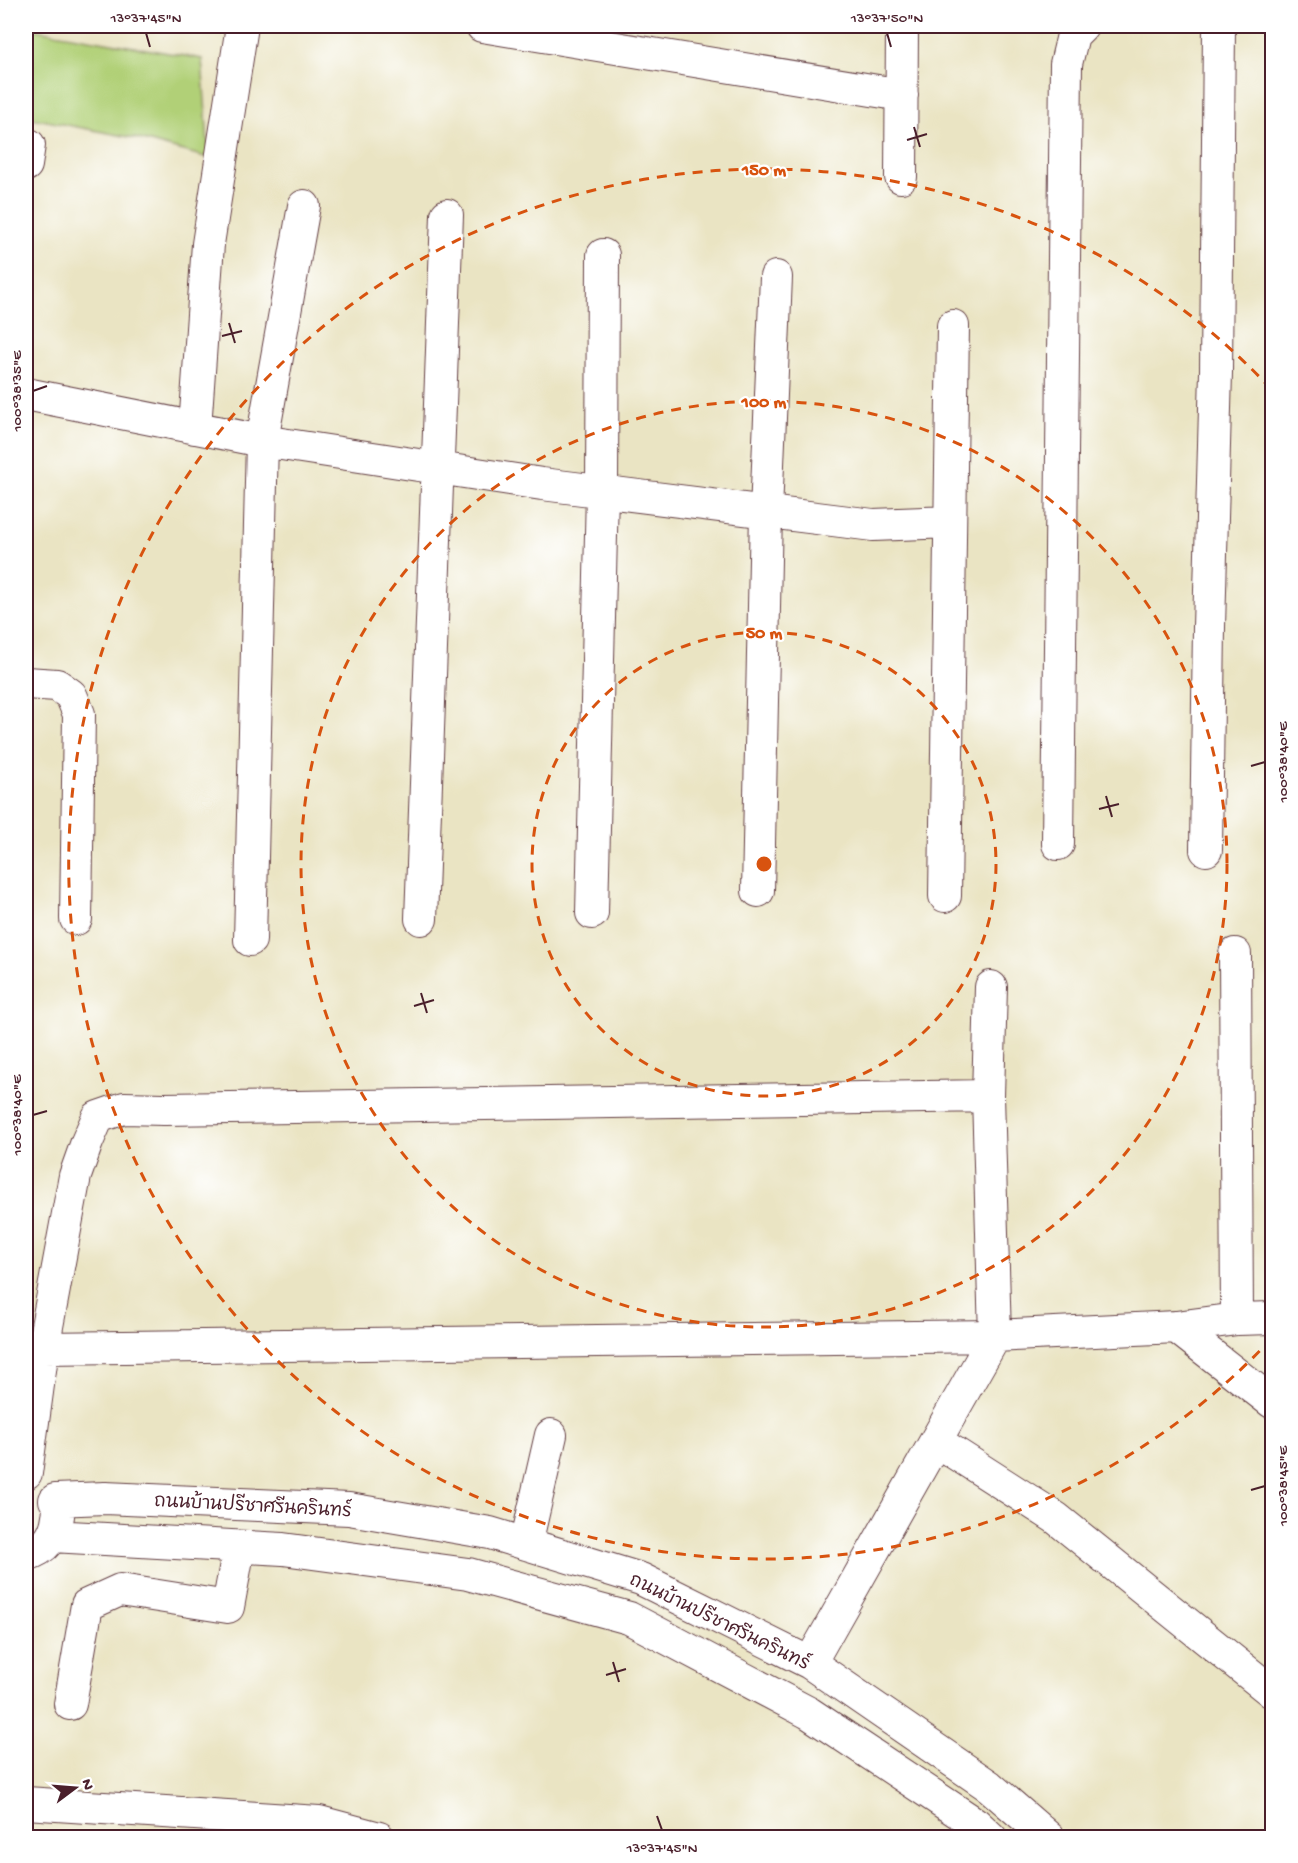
<svg xmlns="http://www.w3.org/2000/svg" width="1298" height="1863" viewBox="0 0 1298 1863" font-family="'Gochi Hand','Playpen Sans Thai',sans-serif">
	<style>
		.green { fill: #b1d077; stroke: #7e7851; stroke-width: 1.5 }
		.lines { fill: none; stroke-linecap: round; stroke-linejoin: round }
		.minor-casing { stroke: #623d42; stroke-width: 34 }
		.minor { stroke: #fff; stroke-width: 32 }
		.ticks { fill: none; stroke: #4a1f2b; stroke-width: 2 }
		.ring { fill: none; stroke: #d8530f; stroke-width: 3; stroke-dasharray: 10 8 }
		.labels { text-anchor: middle; stroke-width: 4.5; stroke-linejoin: round; paint-order: stroke }
		.street-label { font-size: 18px; fill: #4a1f2b; stroke: #fff }
		.centre { fill: #d8530f; stroke: #fff; stroke-width: 3 }
		.ring-label { font-size: 18px; text-anchor: middle; font-weight: bold; fill: #d8530f; stroke: #fff; stroke-width: 4.5; stroke-linejoin: round; paint-order: stroke }
		.neatline { fill: none; stroke: #4a1f2b; stroke-width: 2 }
		.ticks-label { font-size: 15px; text-anchor: middle; fill: #4a1f2b }
	</style>
	<rect width="100%" height="100%" fill="#fff"/>
	<filter id="ink" filterUnits="userSpaceOnUse"><feTurbulence type="fractalNoise" baseFrequency=".0167" numOctaves="2"/><feDisplacementMap in="SourceGraphic" scale="12" xChannelSelector="R" yChannelSelector="G"/><feConvolveMatrix kernelMatrix="1 2 1 2 8 2 1 2 1" color-interpolation-filters="sRGB"/></filter>
	<filter id="wash" filterUnits="userSpaceOnUse"><feTurbulence type="fractalNoise" baseFrequency=".008" numOctaves="4" result="noise"/><feDisplacementMap in="SourceGraphic" scale="24" xChannelSelector="R" yChannelSelector="G"/><feGaussianBlur stdDeviation="1.35" result="paint"/><feColorMatrix in="noise" values="0 0 0 0 0 0 0 0 0 0 0 0 0 0 0 0 0 1.4 0 .05"/><feComposite in="paint" operator="in"/></filter>
	<g filter="url(#wash)">
		<rect width="100%" height="100%" fill="#eae4c3"/>
		<path class="green" d="M26 28 202 59 209 158 139 139 26 117Z"/>
	</g>
	<g filter="url(#ink)">
		<g class="lines">
			<defs>
				<path id="minor" d="M482 26 902 95
					M26 165 29 145
					M901 177 902 26
					M26 394 262 441 542 484 873 525 950 522
					M195 428 208 244 242 26
					M26 683 57 685 71 695 79 714 76 919
					M1058 844 1066 64 1073 35 1082 26
					M1206 850 1209 627 1216 372 1219 26
					M758 891 766 512 776 277
					M945 896 953 326
					M592 913 602 492 603 255
					M421 919 447 215
					M250 940 262 441 304 206
					M1235 954 1237 1319
					M1176 1327 1272 1402
					M43 1348 75 1176 87 1142 98 1117 124 1108 164 1109 988 1096
					M936 1441 1056 1518 1272 1692
					M26 1473 43 1348 995 1336 1176 1327 1237 1319 1272 1318
					M55 1500 105 1498 349 1509 490 1533 641 1579 810 1663 989 1786 1049 1838
					M52 1536 283 1549 468 1574 629 1618 809 1713 976 1824 991 1838
					M526 1544 551 1435
					M26 1555C45 1550 56 1536 58 1516
					M810 1663 995 1336 988 1096 991 987
					M70 1704 87 1605 120 1590 228 1607 239 1547
					M26 1803 319 1822 379 1838"/>
			</defs>
			<use href="#minor" class="minor-casing"/>
			<use href="#minor" class="minor"/>
		</g>
	</g>
	<path class="ticks" d="M146 33 150 47M887 33 891 47M914 127 920 147M907 140 927 134M229 323 235 343M222 336 242 331M33 391 47 386M1251 766 1265 762M1106 796 1112 817M1099 809 1119 804M421 993 427 1013M414 1006 434 1000M33 1115 47 1111M1251 1490 1265 1486M613 1662 619 1682M606 1675 626 1669M657 1816 662 1830"/>
	<g class="ring">
		<circle cx="764" cy="864" r="232"/>
		<circle cx="764" cy="864" r="463"/>
		<path d="M1272 1338A695 695 0 1 1 1272 390"/>
	</g>
	<g class="labels">
		<g class="street-label">
			<text transform="translate(253 1505) rotate(3)" y="6">ถนนบ้านปรีชาศรีนครินทร์</text>
			<text transform="translate(720 1621) rotate(26)" y="6">ถนนบ้านปรีชาศรีนครินทร์</text>
		</g>
	</g>
	<circle cx="764" cy="864" r="9" class="centre"/>
	<g class="ring-label">
		<text x="764" y="175">150 m</text>
		<text x="764" y="407">100 m</text>
		<text x="764" y="638">50 m</text>
	</g>
	<rect width="1298" height="1863" fill="none" stroke="#fff" stroke-width="66"/>
	<g transform="translate(75 1788) rotate(74)" stroke="#ffffff" stroke-width="4.5" paint-order="stroke">
	<path d="M0-4.5L10 22L0 15L-10 22Z" fill="#4a1f2b"/>
	<text y="-9" font-size="16" font-weight="bold" text-anchor="middle" fill="#4a1f2b">N</text>
	</g>
	<rect x="33" y="33" width="1232" height="1797" class="neatline"/>
	<g class="ticks-label">
		<text x="146" y="22">13°37'45"N</text>
		<text x="887" y="22">13°37'50"N</text>
		<text transform="translate(16 391) rotate(-90)" y="5">100°38'35"E</text>
		<text transform="translate(1282 762) rotate(-90)" y="5">100°38'40"E</text>
		<text transform="translate(16 1115) rotate(-90)" y="5">100°38'40"E</text>
		<text transform="translate(1282 1486) rotate(-90)" y="5">100°38'45"E</text>
		<text x="662" y="1852">13°37'45"N</text>
	</g>
</svg>
